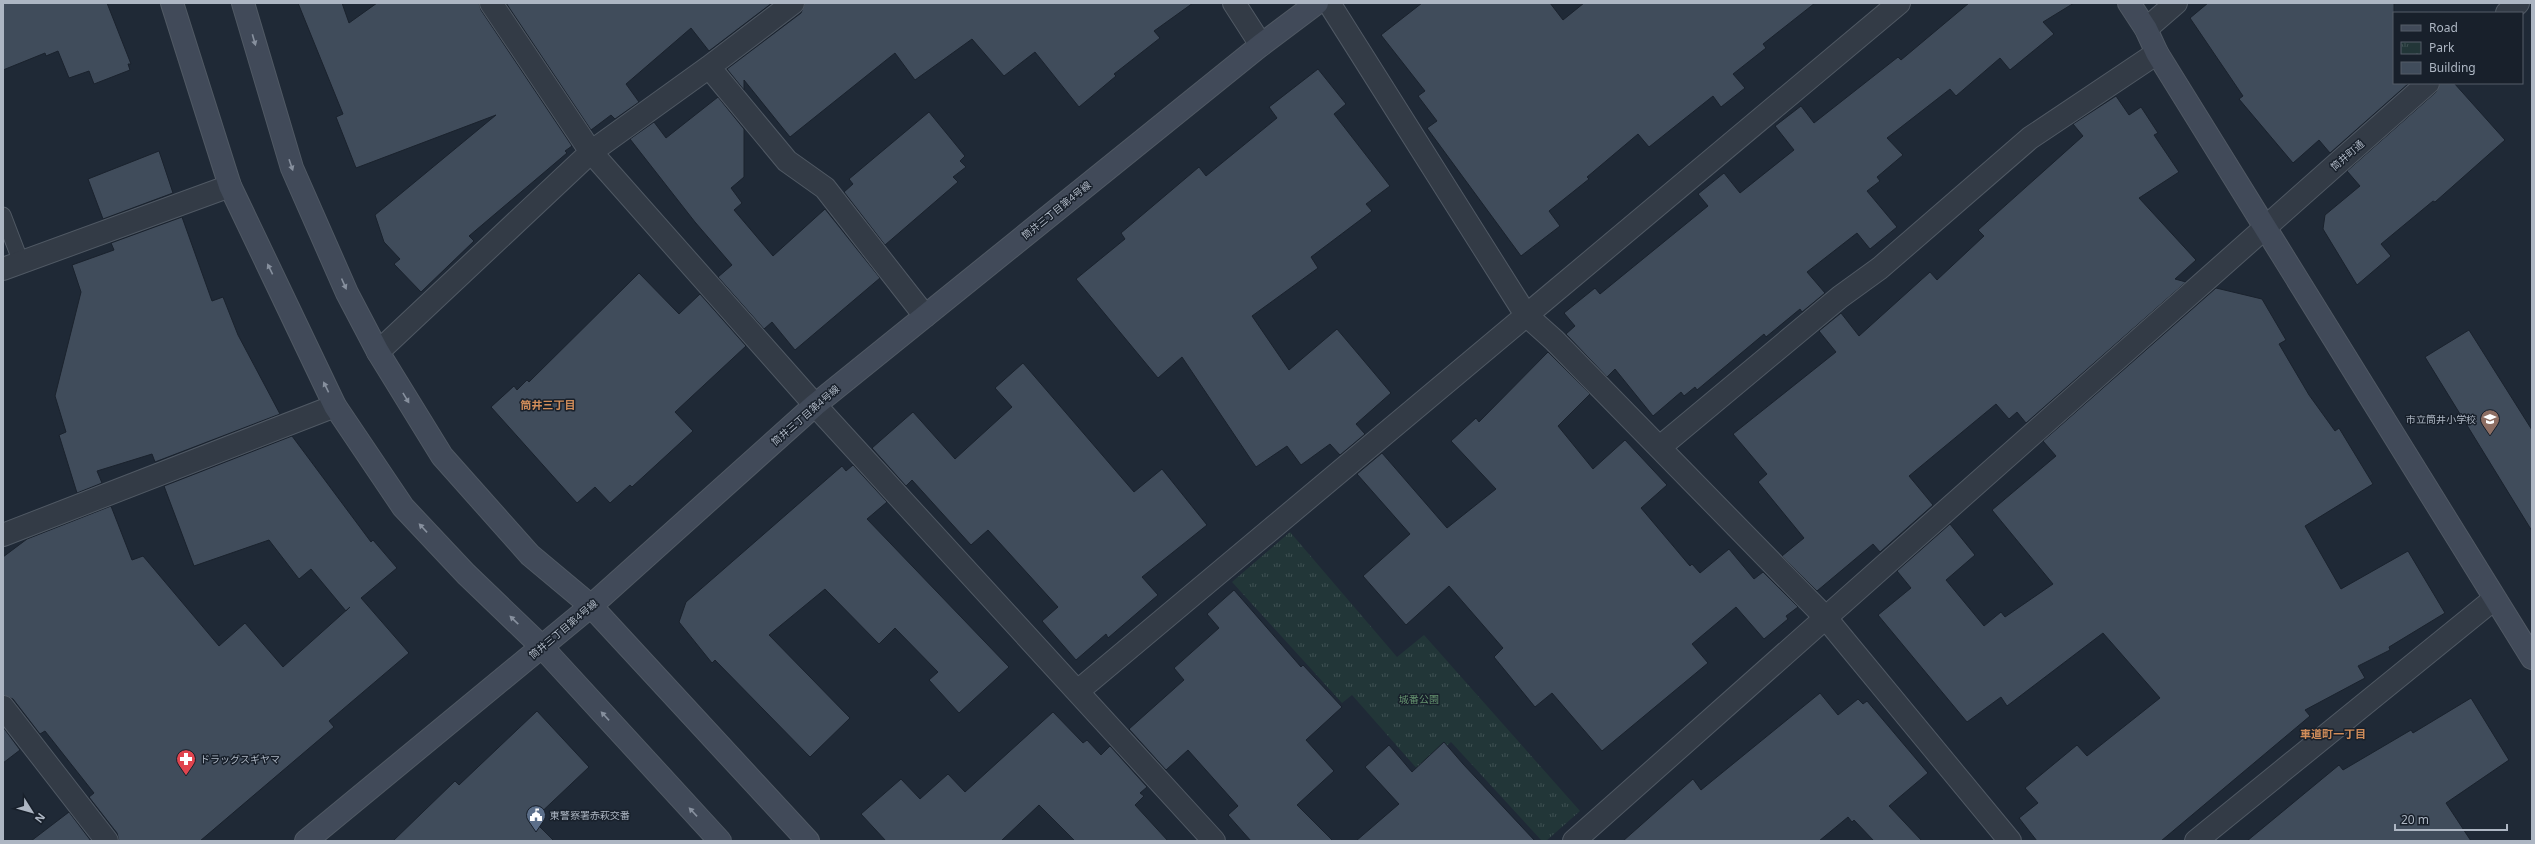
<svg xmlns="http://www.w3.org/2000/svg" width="2535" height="844" viewBox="0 0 2535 844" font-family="'Noto Sans','Noto Sans JP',sans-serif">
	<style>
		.park { fill: url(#park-tufts) }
		.building { fill: #404c5b; stroke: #1a222d }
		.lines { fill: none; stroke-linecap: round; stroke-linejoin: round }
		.lane-casing { stroke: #505964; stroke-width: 17 }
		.street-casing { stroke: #505964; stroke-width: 24 }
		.secondary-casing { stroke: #505964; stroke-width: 24 }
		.lane { stroke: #333b46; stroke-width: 15 }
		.street { stroke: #333b46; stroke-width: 22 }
		.secondary { stroke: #414a59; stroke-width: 22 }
		.oneway { fill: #87909e }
		.labels { text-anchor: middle; stroke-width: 3; stroke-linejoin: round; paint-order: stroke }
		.street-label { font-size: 10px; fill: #adb6c3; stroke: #18202b }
		.poi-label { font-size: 10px; fill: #adb6c3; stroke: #18202b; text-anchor: start }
		.park-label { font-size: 10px; fill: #65936f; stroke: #18202b }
		.neighbourhood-label { font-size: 11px; font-weight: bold; fill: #d18d5a; stroke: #18202b }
	</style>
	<defs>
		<pattern id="park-tufts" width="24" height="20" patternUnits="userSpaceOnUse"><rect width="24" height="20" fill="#223638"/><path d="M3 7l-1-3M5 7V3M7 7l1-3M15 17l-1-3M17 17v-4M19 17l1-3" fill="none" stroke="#3f5153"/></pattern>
	</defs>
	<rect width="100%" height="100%" fill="#1f2936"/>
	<path class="park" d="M1290 532 1397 657 1424 635 1580 811 1546 841H1542L1451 742 1419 771 1352 695 1342 703 1232 582Z"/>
	<path class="building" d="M3 3H107L131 64H128L130 70 94 84 89 71 69 78 58 51 46 56 45 53 3 70Z
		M298 3H342L349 23 377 3H479L481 10 572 146 565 151 567 153 469 236 474 241 421 292 394 264 400 259 384 242 375 215 496 115 356 168 336 117 343 114Z
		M506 3H772L709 51 691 28 626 84 639 102 615 119 611 115 591 130Z
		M805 3H1193L1154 31 1160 38 1114 74 1116 76 1079 107 1035 52 1004 76 972 39 915 80 895 53 790 137 744 80V90L727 69 801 13Z
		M1422 3H1550L1563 20 1584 3H1815L1763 44 1766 48 1733 74 1745 88 1721 107 1713 96 1649 147 1638 134 1587 177 1589 179 1549 211 1560 226 1521 256 1427 128 1437 121 1418 96 1425 91 1381 35Z
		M1969 3H2074L2043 22 2054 34 2010 70 2000 58 1956 96 1950 89 1887 138 1903 155 1877 177 1880 181 1867 191 1897 227 1870 249 1857 233 1807 272 1825 293 1802 312 1800 309 1766 337 1764 334 1697 390 1695 387 1684 396 1681 392 1653 416 1615 369 1607 377 1566 334 1575 326 1564 313 1595 288 1600 294 1708 206 1698 194 1724 173 1740 193 1794 150 1775 126 1801 106 1814 123 1898 57 1901 60Z
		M2208 3H2394V83H2409L2330 153 2319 140 2293 163 2239 99 2243 96 2190 18Z
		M1318 69 1346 104 1334 114 1390 186 1366 204 1372 211 1311 257 1318 268 1252 316 1289 370 1337 329 1391 393 1356 424 1365 434 1340 455 1330 444 1301 465 1287 446 1256 467 1182 357 1158 378 1076 279 1125 239 1121 233 1199 167 1206 176 1277 118 1269 107Z
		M2440 83H2454L2505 140 2435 202 2433 201 2381 244 2391 256 2357 285 2323 229 2325 215 2360 186 2347 171 2436 92Z
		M2116 96 2129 115 2141 107 2158 133 2154 135 2179 172 2139 198 2196 260 2175 279 2186 282 2026 423 2017 412 2009 419 1996 404 1909 476 1933 505 1880 552 1873 544 1817 591 1782 556 1804 538 1758 482 1767 474 1733 434 1836 352 1819 331 1841 313 1859 336 1930 272 1937 280 1984 236 1978 230 2083 136 2073 124Z
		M718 97 744 129V177L731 188 742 203 734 210 773 256 825 209 880 278 795 350 772 322 764 329 718 277 732 265 695 222 630 139 654 122 666 138Z
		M929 112 965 156 960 161 966 167 953 177 958 182 885 245 844 192 853 184 849 179Z
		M159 151 173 193 103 219 88 179Z
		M182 217 212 301 223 297 238 335 280 414 155 462 152 454 97 471 102 483 77 493 59 435 66 432 55 396 81 292 72 265 114 250 111 243Z
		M639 273 679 314 700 294 746 346 675 412 693 431 632 487 630 485 610 503 595 487 577 503 491 407 514 386 517 390 527 380 529 382Z
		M2216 288 2262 299 2286 340 2279 344 2309 395 2335 431 2339 428 2373 484 2305 526 2341 589 2408 551 2445 613 2389 647 2390 650 2358 666 2365 678 2305 710 2310 716 2161 841H2037L2019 818 2038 803 2025 788 2077 745 2087 756 2160 698 2103 633 2007 706 2001 697 1967 722 1878 615 1911 588 1897 571 1950 524 1975 555 1946 580 1984 626 2001 612 2005 617 2053 584 1992 510 2056 456 2043 441Z
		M2469 330 2532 430V531L2425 357Z
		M1548 352 1590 394 1558 426 1593 469 1625 440 1667 485 1641 508 1690 566 1692 564 1700 573 1729 549 1754 579 1763 572 1798 607 1786 616 1788 619 1764 639 1736 607 1692 644 1708 663 1602 751 1552 693 1535 707 1494 657 1503 648 1449 586 1406 625 1363 576 1410 534 1357 474 1382 453 1447 528 1496 489 1451 441 1476 418 1479 422Z
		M1023 363 1134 492 1162 469 1207 525 1142 577 1158 595 1108 638 1106 634 1076 660 1042 621 1058 607 988 530 971 545 912 480 906 486 872 448 913 412 955 459 1012 407 995 388Z
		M292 436 371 542 373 540 397 568 361 598 409 653 329 721 334 727 200 841H119L117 833 89 797 94 793 45 731 40 734 13 699 3 695V557L27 539 111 506 132 560 143 556 219 646 245 623 283 667 350 607 346 611 311 569 299 579 269 540 194 566 164 486Z
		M853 465 887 502 867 519 1009 667 959 713 929 680 938 672 895 628 879 644 825 589 769 635 850 718 810 757 715 660 712 663 679 622 686 602 842 466 846 471Z
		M1234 590 1301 667 1303 665 1342 707 1306 740 1334 771 1297 805 1333 841H1251L1228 815 1238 806 1188 750 1166 770 1129 729 1184 680 1174 668 1219 628 1207 614Z
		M1820 693 1838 715 1858 699 1863 704 1867 701 1928 773 1889 806 1922 841H1874L1854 820 1852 822 1848 817 1819 841H1623L1693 779 1701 790Z
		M2471 698 2509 760 2446 803 2471 841H2247L2339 765 2343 770 2411 730 2413 733Z
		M537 711 589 767 533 820 554 841H393L455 781 459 785Z
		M1053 712 1083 743 1087 740 1101 755 1110 746 1147 787 1140 793 1144 796 1135 805 1168 841H1075L1039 805 1001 841H886L861 814 901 779 920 799 948 774 965 792Z
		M3 727 20 750 3 763Z
		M1444 742 1463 764 1535 841H1356L1399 804 1365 767 1389 745 1412 772Z
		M69 812 91 841H31Z"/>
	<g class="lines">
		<defs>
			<path id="lane" d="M3 215 21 262"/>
			<path id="street" d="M491 3 591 152 815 405 1214 841
				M1234 3 1261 45
				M1329 3 1526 315 1554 340 1825 617 2010 841
				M2507 13 2518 3
				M2146 29 2176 3
				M709 67 787 161 825 188 925 316
				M3 269 230 186
				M378 352 591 152 709 67 793 3
				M1660 447 1840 297 1880 268 2030 138 2157 53
				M3 535 335 406
				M1078 691 1899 3
				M3 707 107 841
				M1574 841 2428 83
				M2196 841 2494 599"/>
			<path id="secondary" d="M172 3 230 186 335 406 403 507 466 574 542 647 720 841
				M243 3 292 168 347 293 378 352 442 456 530 555 591 606 808 841
				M2129 3 2146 29 2157 53 2532 658
				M306 841 591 606 815 405 1261 45 1317 3"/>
		</defs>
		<use href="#lane" class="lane-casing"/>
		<use href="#street" class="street-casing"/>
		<use href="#secondary" class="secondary-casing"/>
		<use href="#lane" class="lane"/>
		<use href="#street" class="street"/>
		<use href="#secondary" class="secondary"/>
	</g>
	<defs><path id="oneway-solid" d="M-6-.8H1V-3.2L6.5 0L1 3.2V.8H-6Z"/></defs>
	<g class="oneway">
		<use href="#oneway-solid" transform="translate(254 40) rotate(74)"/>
		<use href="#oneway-solid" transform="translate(291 165) rotate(71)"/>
		<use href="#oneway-solid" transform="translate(270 269) rotate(-116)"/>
		<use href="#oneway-solid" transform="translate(344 284) rotate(66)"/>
		<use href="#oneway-solid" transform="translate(326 387) rotate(-116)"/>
		<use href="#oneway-solid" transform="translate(406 398) rotate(59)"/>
		<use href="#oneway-solid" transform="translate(423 528) rotate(-133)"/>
		<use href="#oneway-solid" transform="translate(514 620) rotate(-136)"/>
		<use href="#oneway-solid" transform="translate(605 716) rotate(-133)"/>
		<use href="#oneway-solid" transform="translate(693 812) rotate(-133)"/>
	</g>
	<defs>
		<symbol id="school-pin" viewBox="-11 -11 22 30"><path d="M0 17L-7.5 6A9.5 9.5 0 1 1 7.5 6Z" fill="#8d6e63" stroke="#18202b"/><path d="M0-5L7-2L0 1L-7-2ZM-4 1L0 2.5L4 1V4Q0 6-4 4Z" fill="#fff"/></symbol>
		<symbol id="pharmacy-pin" viewBox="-11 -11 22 30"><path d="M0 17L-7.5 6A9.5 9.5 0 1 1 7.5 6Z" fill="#e0444e" stroke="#18202b"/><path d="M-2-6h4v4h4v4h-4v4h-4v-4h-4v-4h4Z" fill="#fff"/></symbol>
		<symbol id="civic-pin" viewBox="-11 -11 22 30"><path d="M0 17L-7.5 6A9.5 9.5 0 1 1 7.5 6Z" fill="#5c6f8a" stroke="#18202b"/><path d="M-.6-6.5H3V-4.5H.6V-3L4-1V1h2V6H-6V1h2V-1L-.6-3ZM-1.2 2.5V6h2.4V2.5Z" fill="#fff"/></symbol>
	</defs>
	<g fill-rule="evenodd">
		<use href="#school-pin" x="2479" y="408" width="22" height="30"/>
		<use href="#pharmacy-pin" x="175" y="748" width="22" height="30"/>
		<use href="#civic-pin" x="525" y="804" width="22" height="30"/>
	</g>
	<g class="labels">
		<g class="street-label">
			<text transform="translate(2347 155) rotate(-41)" y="4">筒井町通</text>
			<text transform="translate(1056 210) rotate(-39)" y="4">筒井三丁目第4号線</text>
			<text transform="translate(805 415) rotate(-41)" y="4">筒井三丁目第4号線</text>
			<text transform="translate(563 629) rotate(-40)" y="4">筒井三丁目第4号線</text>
		</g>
		<g class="poi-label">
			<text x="2476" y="423" text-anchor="end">市立筒井小学校</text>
			<text x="200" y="763">ドラッグスギヤマ</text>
			<text x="550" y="819">東警察署赤萩交番</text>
		</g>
		<g class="park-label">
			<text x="1419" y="703">城番公園</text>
		</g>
		<g class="neighbourhood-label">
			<text x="548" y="409">筒井三丁目</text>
			<text x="2333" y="738">車道町一丁目</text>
		</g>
	</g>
	<rect width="2535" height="844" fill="none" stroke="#adb6c3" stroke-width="8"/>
	<rect x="2393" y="12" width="130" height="72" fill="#18202b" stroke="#545c68"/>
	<rect x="2401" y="25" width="20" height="6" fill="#414a59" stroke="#545c68"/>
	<text x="2429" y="32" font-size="12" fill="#adb6c3">Road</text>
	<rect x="2401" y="42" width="20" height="12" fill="url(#park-tufts)" stroke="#545c68"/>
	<text x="2429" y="52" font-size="12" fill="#adb6c3">Park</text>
	<rect x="2401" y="62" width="20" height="12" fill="#404c5b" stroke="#545c68"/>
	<text x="2429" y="72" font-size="12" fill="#adb6c3">Building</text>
	<g transform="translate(32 812) rotate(127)" stroke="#18202b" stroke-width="3" paint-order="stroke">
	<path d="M0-3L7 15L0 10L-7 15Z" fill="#adb6c3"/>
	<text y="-6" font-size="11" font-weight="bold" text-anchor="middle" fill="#adb6c3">N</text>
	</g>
	<path d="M2395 824v6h112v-6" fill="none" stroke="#adb6c3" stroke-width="2"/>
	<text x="2401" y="824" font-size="12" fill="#adb6c3" stroke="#18202b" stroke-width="3" paint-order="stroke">20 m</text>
</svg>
